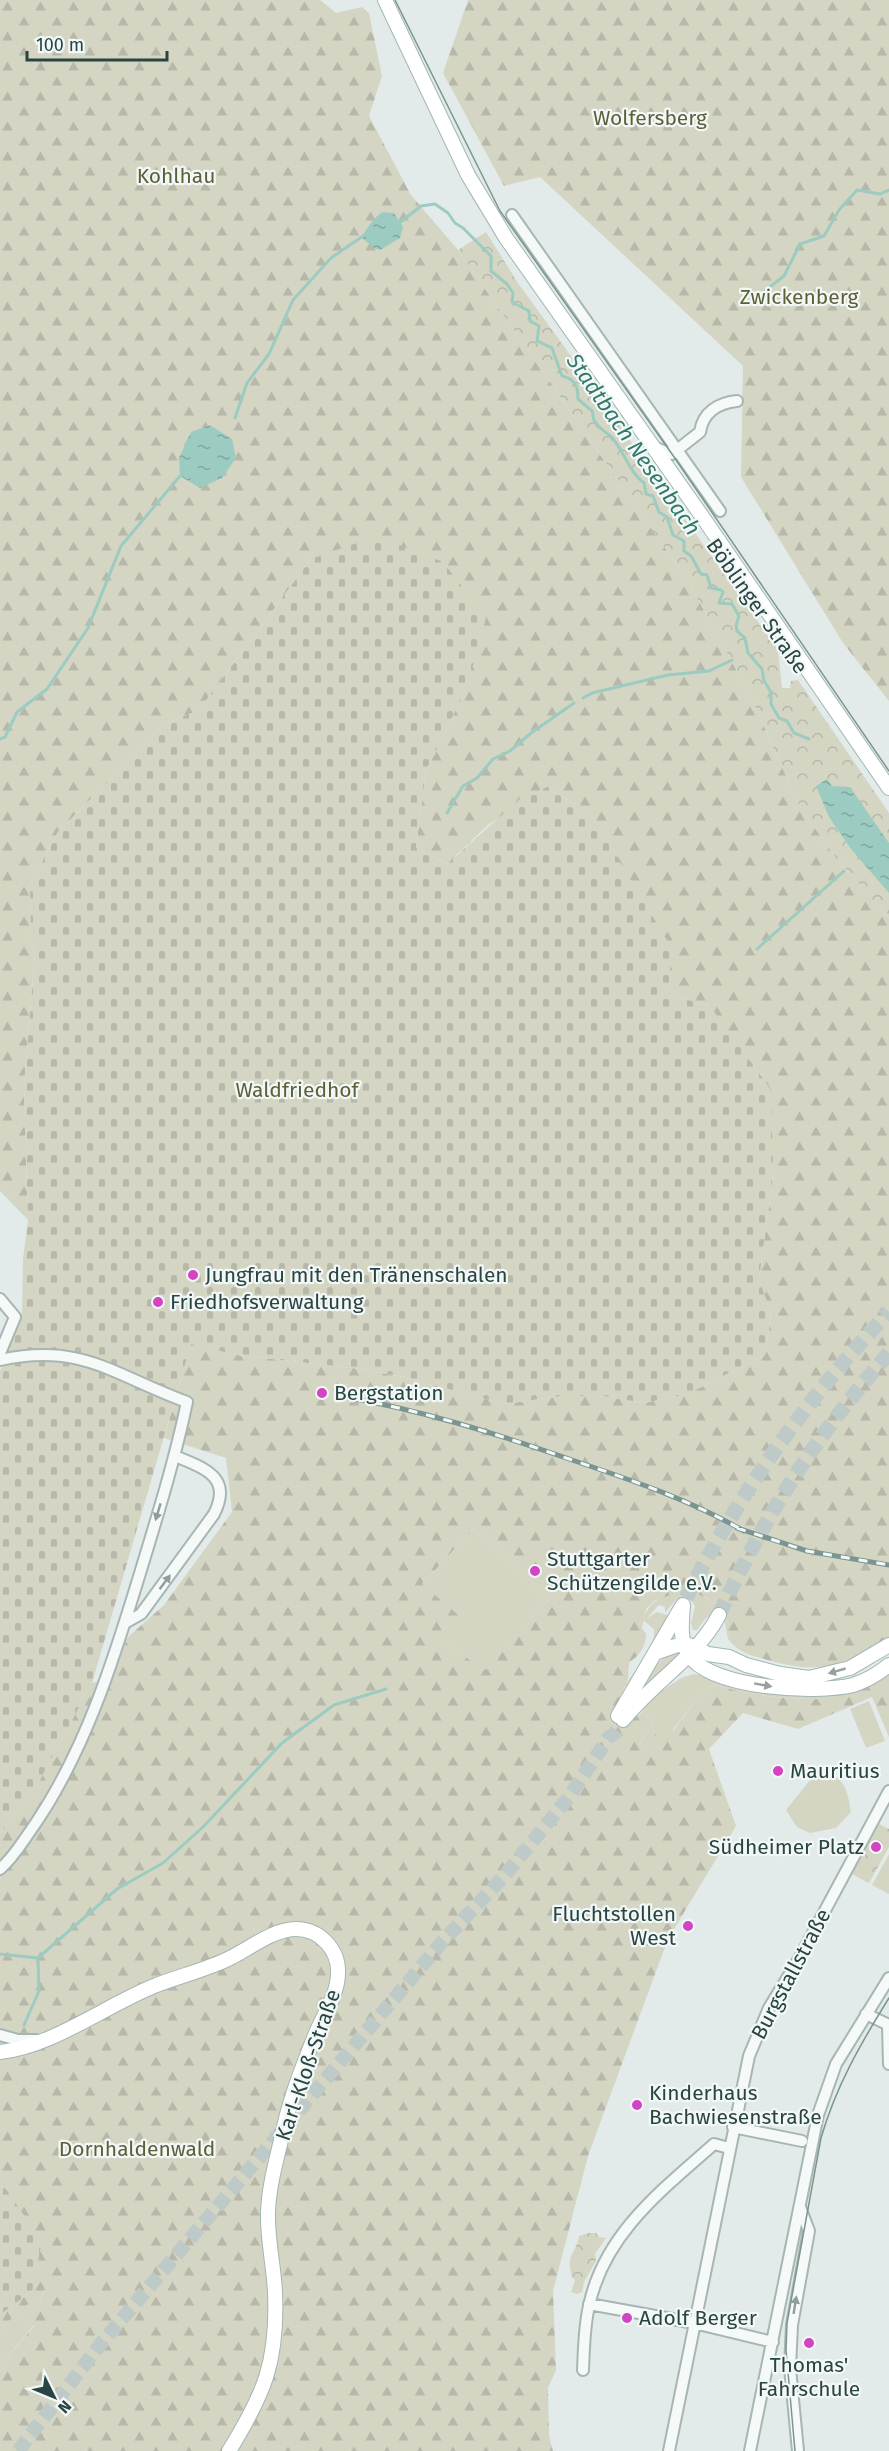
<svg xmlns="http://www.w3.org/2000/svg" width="889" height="2451" viewBox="0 0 889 2451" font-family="'Fira Sans',sans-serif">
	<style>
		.grass { fill: #d5d5c3 }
		.forest { fill: url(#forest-firs); fill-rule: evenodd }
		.cemetery { fill: url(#cemetery-stones) }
		.park { fill: url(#park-crowns) }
		.water { fill: url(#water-ripples) }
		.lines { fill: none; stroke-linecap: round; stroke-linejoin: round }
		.stream { stroke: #9cccc1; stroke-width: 3 }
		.major-tunnel { stroke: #bdcac8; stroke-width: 14; stroke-dasharray: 14 7; stroke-linecap: butt }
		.highway-tunnel { stroke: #bdcac8; stroke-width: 15; stroke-dasharray: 15 8; stroke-linecap: butt }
		.minor-casing { stroke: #a7b6b4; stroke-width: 14 }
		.major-casing { stroke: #a1b7b4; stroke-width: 16 }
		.minor { stroke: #f5f9f8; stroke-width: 10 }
		.major { stroke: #fff; stroke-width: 14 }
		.tram { stroke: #7b9592; stroke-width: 1.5 }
		.rail-casing { stroke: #7b9592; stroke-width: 5 }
		.rail { stroke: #f2f8f7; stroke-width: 3; stroke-dasharray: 9; stroke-linecap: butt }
		.oneway { fill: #8f9e9c }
		.oneway2 { fill: #94a2a0 }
		.poi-dot { fill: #d344c4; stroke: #f2f8f7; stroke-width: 2 }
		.labels { text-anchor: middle; stroke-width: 4.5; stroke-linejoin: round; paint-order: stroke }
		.park-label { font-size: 21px; fill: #5d6036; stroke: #f2f8f7 }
		.street-label { font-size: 21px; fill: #294441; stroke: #f2f8f7 }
		.poi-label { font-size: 21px; fill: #294441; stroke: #f2f8f7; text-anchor: start }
		.water-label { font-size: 22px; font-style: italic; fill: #32796b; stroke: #f2f8f7 }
	</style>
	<defs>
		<pattern id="forest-firs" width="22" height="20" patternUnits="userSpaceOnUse" patternTransform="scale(1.5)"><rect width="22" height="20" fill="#d5d5c3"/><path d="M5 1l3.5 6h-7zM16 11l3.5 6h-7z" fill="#b7b8a9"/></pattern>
		<pattern id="cemetery-stones" width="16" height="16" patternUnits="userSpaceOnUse" patternTransform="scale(1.5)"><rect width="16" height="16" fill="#d5d5c3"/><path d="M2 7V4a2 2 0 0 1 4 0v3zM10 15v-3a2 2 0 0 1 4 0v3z" fill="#b7b8a9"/></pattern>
		<pattern id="park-crowns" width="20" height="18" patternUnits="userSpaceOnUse" patternTransform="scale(1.5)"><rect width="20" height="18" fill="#d5d5c3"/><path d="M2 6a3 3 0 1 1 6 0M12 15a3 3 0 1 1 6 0" fill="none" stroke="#b7b8a9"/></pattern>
		<pattern id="water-ripples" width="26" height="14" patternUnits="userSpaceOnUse" patternTransform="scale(1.5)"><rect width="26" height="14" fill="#9cccc1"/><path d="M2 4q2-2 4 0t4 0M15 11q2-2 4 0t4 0" fill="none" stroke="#7fa79e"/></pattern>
	</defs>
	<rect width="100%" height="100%" fill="#e2ebea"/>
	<path class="grass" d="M473 1529 550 1598 486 1671 444 1644 422 1584Z
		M687 1589 710 1600 725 1612 729 1638 735 1647 728 1639 724 1618 714 1613 705 1619 697 1630H693L691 1623 695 1607C688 1586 673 1602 665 1613V1607L659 1605 647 1618 657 1612 671 1616 629 1688 625 1686C634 1670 657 1649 654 1629L643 1620C649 1599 668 1593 687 1589Z
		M678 1650 680 1655 648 1683 645 1682C654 1667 661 1656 678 1650Z
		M694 1674 706 1675 832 1694 827 1699C789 1700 750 1696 713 1684L699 1696 672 1731 647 1747 640 1743 653 1722 647 1716 640 1714 648 1704V1700L681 1678Z
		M869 1701 885 1741 866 1748 850 1709Z
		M819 1769C844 1777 847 1787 851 1812L836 1828 810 1833 797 1827 786 1810Z
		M889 1854V1894L872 1885Z
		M45 2288 37 2309 29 2321 34 2325 0 2366V2329Z"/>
	<path class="forest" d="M0 0H320L336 13 362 7 369 13 382 76 369 116 411 195 458 250 688 581 750 695 800 807 836 858 889 918V1640C838 1667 818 1676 761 1658 749 1655 736 1651 730 1640 726 1631 728 1621 725 1612L710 1600 687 1589 654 1601 646 1609 642 1628 646 1634C646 1648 639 1655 630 1662 627 1669 630 1675 627 1682 622 1694 616 1703 614 1716L626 1723 640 1714 647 1716 653 1722 640 1743 647 1747 659 1728 673 1731 699 1696 713 1684C750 1696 788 1700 827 1699 836 1690 848 1693 859 1690 870 1686 879 1680 889 1674V1737L872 1697 798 1729 743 1713 709 1749 736 1826 668 1939 588 2156 553 2291 556 2370 548 2388 549 2436 553 2451H0V2366L34 2326 28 2321 37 2309 45 2289 0 2329V2315L32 2291 5 2188 0 2185V1834L35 1789 92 1683 107 1680 128 1637 164 1605 232 1512 226 1458 164 1438 191 1343 237 1355 353 1368 399 1376 505 1404 561 1396H603L644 1403 687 1394 765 1355 771 1313 759 1280 773 1174 710 1006 669 995 670 947 590 812 552 791 550 786 488 825 447 864 416 848 426 770 467 687 311 559 199 710 165 724 58 832 30 885 31 933 35 954 24 1086 28 1220 0 1191ZM473 1529 550 1598 486 1670 444 1644 465 1621 422 1584Z
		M468 0H889V701L843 643 741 477 743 366 540 177 504 186 443 73Z"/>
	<path class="cemetery" d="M376 536 443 562 486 618 467 687 426 770 416 848 447 864 521 798 550 786 552 791 590 812 671 947 669 995 710 1006 771 1090 773 1174 759 1280 771 1312 765 1355 687 1394 644 1403 603 1396H561L505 1404 399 1376 353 1368 237 1355 191 1344 92 1683 35 1789 0 1834V1371L22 1315 23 1259 28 1220 24 1086 35 954 31 933 30 885 58 832 165 724 199 710 311 559Z
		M0 2185 5 2188 42 2241 32 2291 0 2315Z"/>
	<path class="park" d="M486 232 518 283 600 396 649 468 778 650 782 688H790L791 681 798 680 889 813V918L836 858 800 807 750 695 688 581 458 250Z
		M879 1824 889 1829V1847L869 1883 852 1874Z
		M588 2233H596L599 2237 606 2238 595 2254 596 2261 584 2282 582 2292 577 2294 571 2292 575 2280 572 2277C571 2272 569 2266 570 2261 571 2252 578 2247 579 2236Z"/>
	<path class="water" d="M382 212 394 213 403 227 400 238 380 250 374 248 361 237 374 219Z
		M210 425 232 439 236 458 222 478 200 488 180 476 179 458 191 432Z
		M827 779 832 786 850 787 889 843V893L851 849 829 817 816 786Z"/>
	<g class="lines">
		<path class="stream" d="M398 224 421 206 435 204 448 213 455 223 463 228 491 256V271L507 284 513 293 512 302 529 311 530 321 539 326 537 341 552 348 562 376C575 379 578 386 578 399L592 411C593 412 593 418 594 420 599 430 608 432 614 440 625 454 630 473 644 483L646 494 653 496 659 512 667 517 673 535 684 541V551L691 556 701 574 707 575 711 588 721 590 723 592 719 603 732 604 739 616 736 625 737 631 745 638 748 653 762 669 764 681 771 692V704L779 718 787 721 794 733 809 739
			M758 296 784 276 800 244 824 236 839 210 857 190 880 194 889 190
			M235 418 247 383 269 354 293 300 331 258 363 236
			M583 698 592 693 668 675 709 671 732 660
			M0 739 5 737 17 712 47 689 88 628 121 546 180 476
			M447 813 463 786 477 778 493 759 510 751 531 733 574 703
			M757 949 844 871
			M0 1954 38 1958 117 1889 163 1863 203 1827 282 1743 334 1705 386 1689
			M24 2025 39 1991 38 1958"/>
		<path class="major-tunnel" d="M18 2451 99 2346 443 1941 505 1875 569 1797 609 1737 615 1733 623 1720"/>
		<path class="highway-tunnel" d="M686 1598C740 1492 807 1398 889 1312
			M719 1615C766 1513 815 1437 889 1353"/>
		<defs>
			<path id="minor" d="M512 215 720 511
				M653 447 672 454 700 432C703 412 718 403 737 401
				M0 1299 15 1317 0 1353
				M0 1360C82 1342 115 1376 187 1402 175 1459 158 1514 141 1570 114 1659 85 1753 31 1830 21 1844 13 1858 0 1869
				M125 1623 141 1614 214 1514C233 1477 204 1468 175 1456
				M866 2014 889 2025
				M888 2026 889 2064
				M0 2035 18 2040H36
				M733 2127 802 2141
				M589 2304 694 2323 773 2342
				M583 2370C584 2349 584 2327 589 2306 604 2234 662 2190 714 2144L729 2148
				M669 2451 749 2056 769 2008 799 1959 889 1791
				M750 2451 818 2115 836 2064 889 1978
				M798 2451 790 2368 792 2325 809 2231 800 2207"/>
			<path id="major" d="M385 0 468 175 506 238 706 522 889 788
				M683 1605C682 1621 679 1641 689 1655 712 1689 816 1694 853 1685 866 1681 879 1673 889 1665
				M655 1653 678 1645H689L708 1654 729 1657 746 1665 780 1674 809 1678 850 1668 889 1645
				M618 1716 681 1608
				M623 1720C652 1683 697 1657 719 1615
				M0 2052C51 2047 105 2006 154 1986 179 1976 206 1970 230 1958 250 1948 274 1929 296 1929 320 1929 339 1950 338 1973 338 1994 324 2014 316 2033 304 2063 291 2095 284 2127 278 2155 269 2183 268 2212 267 2239 274 2266 275 2293 278 2362 264 2394 229 2451"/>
		</defs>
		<use href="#minor" class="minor-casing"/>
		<use href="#major" class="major-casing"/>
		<use href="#minor" class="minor"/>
		<use href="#major" class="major"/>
		<path class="tram" d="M395 0 500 211 672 454 889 771
			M795 2451 786 2350 787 2323 821 2138C836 2086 861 2043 889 1998"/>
		<defs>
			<path id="rail" d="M338 1396C419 1409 497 1434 575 1461 634 1481 690 1500 744 1531
				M737 1528 807 1551 889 1565"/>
		</defs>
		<use href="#rail" class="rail-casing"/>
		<use href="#rail" class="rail"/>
	</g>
	<defs><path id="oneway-solid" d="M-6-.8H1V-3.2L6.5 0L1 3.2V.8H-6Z" transform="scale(1.5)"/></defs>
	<g class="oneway">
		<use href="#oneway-solid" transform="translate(158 1512) rotate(107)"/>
		<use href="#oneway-solid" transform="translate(165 1582) rotate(-53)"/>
		<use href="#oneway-solid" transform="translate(795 2305) rotate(-81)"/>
	</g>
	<g class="oneway2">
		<use href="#oneway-solid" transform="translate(837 1671) rotate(164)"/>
		<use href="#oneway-solid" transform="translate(763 1685) rotate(10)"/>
	</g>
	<g class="poi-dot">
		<circle cx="193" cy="1275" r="6"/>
		<circle cx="158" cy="1302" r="6"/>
		<circle cx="322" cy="1393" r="6"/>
		<circle cx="535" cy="1571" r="6"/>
		<circle cx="778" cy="1771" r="6"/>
		<circle cx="876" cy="1847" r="6"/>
		<circle cx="688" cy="1926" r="6"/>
		<circle cx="637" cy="2105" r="6"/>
		<circle cx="627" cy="2318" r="6"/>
		<circle cx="809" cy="2343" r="6"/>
	</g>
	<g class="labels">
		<g class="park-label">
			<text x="650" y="125">Wolfersberg</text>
			<text x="176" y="183">Kohlhau</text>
			<text x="799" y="304">Zwickenberg</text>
			<text x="297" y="1097">Waldfriedhof</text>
			<text x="137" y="2156">Dornhaldenwald</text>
		</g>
		<g class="street-label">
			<text transform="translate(757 606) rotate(55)" y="7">Böblinger Straße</text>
			<text transform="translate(791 1974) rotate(-62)" y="7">Burgstallstraße</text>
			<text transform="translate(308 2065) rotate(-71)" y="7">Karl-Kloß-Straße</text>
		</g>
		<g class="poi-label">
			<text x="205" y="1282">Jungfrau mit den Tränenschalen</text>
			<text x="170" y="1309">Friedhofsverwaltung</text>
			<text x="334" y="1400">Bergstation</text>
			<text x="547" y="1566">Stuttgarter<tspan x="547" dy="24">Schützengilde e.V.</tspan></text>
			<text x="790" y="1778">Mauritius</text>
			<text x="864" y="1854" text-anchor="end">Südheimer Platz</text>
			<text x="676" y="1921" text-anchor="end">Fluchtstollen<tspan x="676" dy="24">West</tspan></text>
			<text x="649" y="2100">Kinderhaus<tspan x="649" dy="24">Bachwiesenstraße</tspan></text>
			<text x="639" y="2325">Adolf Berger</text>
			<text x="809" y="2372" text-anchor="middle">Thomas'<tspan x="809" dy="24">Fahrschule</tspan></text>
		</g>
		<g class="water-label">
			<text transform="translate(634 444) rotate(55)" y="8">Stadtbach Nesenbach</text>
		</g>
	</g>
	<g transform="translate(54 2397) rotate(133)" stroke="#f2f8f7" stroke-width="4.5" paint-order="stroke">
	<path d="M0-4.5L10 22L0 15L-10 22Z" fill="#294441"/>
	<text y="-9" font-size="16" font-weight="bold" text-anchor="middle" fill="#294441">N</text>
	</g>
	<path d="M27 51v9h140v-9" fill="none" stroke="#294441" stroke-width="3"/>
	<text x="36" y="51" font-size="18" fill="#294441" stroke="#f2f8f7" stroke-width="4.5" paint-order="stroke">100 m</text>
</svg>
